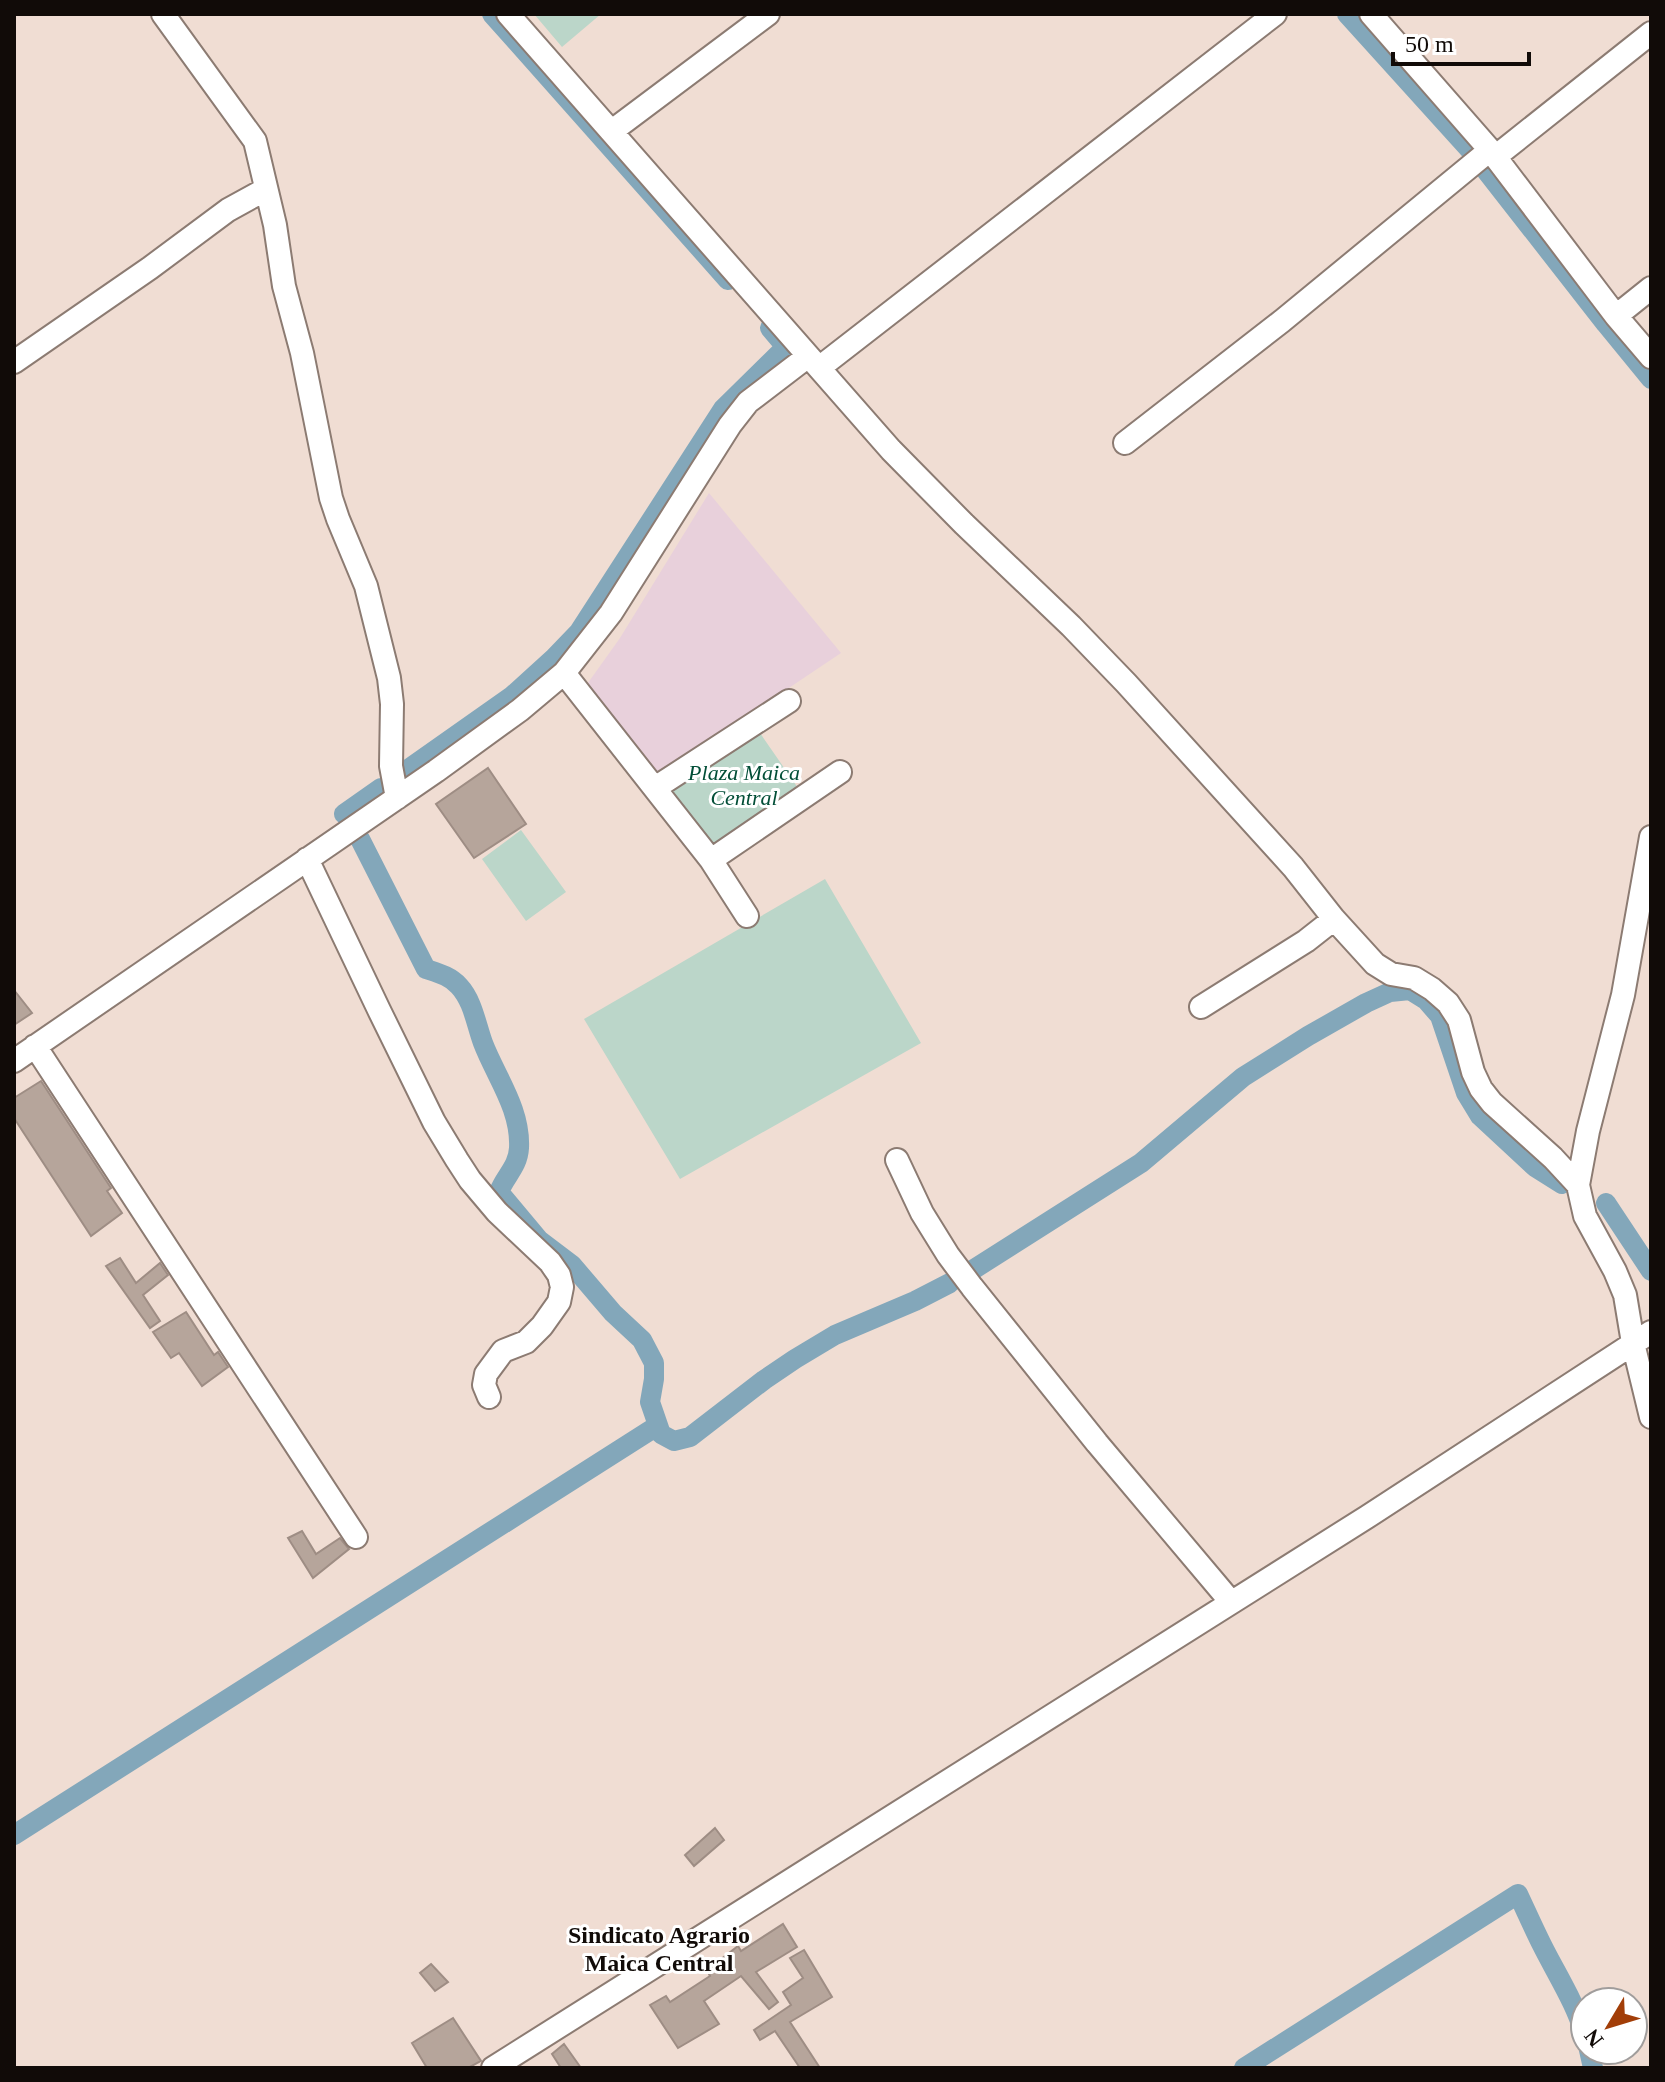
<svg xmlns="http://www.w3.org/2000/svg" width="1665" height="2082" viewBox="0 0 1665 2082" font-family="'Times New Roman',serif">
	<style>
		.education { fill: #e8d0db }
		.green { fill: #bbd6c9 }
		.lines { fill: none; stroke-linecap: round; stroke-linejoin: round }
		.canal { stroke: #83a7ba; stroke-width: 20 }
		.building { fill: #b6a59b; stroke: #9e8d84; stroke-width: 2 }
		.minor-casing { stroke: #8c7b72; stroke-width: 26 }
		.minor { stroke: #fff; stroke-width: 22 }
		.labels { text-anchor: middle; stroke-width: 6; stroke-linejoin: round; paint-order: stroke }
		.park-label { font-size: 22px; font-style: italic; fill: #024e37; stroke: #fff }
		.neighbourhood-label { font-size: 24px; font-weight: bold; fill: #110b08; stroke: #fff }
	</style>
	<rect width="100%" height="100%" fill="#f0ddd3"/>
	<path class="education" d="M709 493 841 653 656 777 585 687 620 638Z"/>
	<path class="green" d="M534 14H601L562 47Z
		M760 733 798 788 713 847 671 793 672 791Z
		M521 830 566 892 526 921 482 859Z
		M825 879 921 1043 680 1179 584 1019Z"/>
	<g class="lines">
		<path class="canal" d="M492 14 728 280
			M1347 14 1470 150 1606 324 1651 379
			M407 770 512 696 554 658 579 632 723 409 786 347 770 328
			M344 814 381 788
			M360 839 426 969C438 973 450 976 459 986 473 1001 476 1024 483 1043 496 1077 521 1109 519 1148 518 1167 505 1176 499 1192L539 1240 572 1265 613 1313 642 1340 654 1363V1379L650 1402 661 1434 674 1441 690 1437 764 1380 795 1359 835 1335 915 1301 950 1283
			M1606 1203 1651 1271
			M971 1271 1141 1163 1243 1077 1308 1036 1366 1003 1390 992 1410 990 1426 1000 1440 1016 1466 1093 1480 1116 1535 1167 1562 1184
			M14 1835 657 1426
			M1589 2050 1593 2068
			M1244 2068 1518 1894C1526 1911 1534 1929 1542 1945 1557 1975 1576 2004 1585 2036"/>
	</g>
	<path class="building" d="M488 768 526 824 474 858 436 804Z
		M14 990 32 1013 14 1025Z
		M41 1081 111 1188 107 1191 122 1213 91 1236 14 1118V1098Z
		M120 1258 136 1283 160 1263 168 1275 143 1295 160 1321 150 1328 106 1266Z
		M186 1312 214 1355 218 1352 228 1367 202 1386 179 1353 171 1358 153 1332Z
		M302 1531 316 1554 340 1538 349 1549 313 1578 288 1538Z
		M715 1828 724 1840 694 1866 685 1855Z
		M783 1924 797 1947 756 1972 778 2002 769 2009 741 1976 704 2001 719 2024 678 2048 650 2005 666 1996 670 2002 710 1976 707 1970 738 1946 741 1951Z
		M804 1950 832 1997 790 2022 820 2068H800L775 2031 760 2040 754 2030 791 2005 783 1992 803 1978 790 1958Z
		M431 1964 448 1982 435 1991 420 1973Z
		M453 2018 481 2061 468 2068H427L412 2043Z
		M564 2044 581 2068H561L552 2054Z"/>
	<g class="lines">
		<defs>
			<path id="minor" d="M163 14 255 141 275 225 284 286 302 353 331 498 338 519 366 586 389 678 392 704 391 766 397 798
				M508 14 891 450 964 524 1071 626 1126 683 1293 867 1334 919 1375 964 1391 974 1414 978 1432 989 1448 1003 1459 1020 1473 1072 1481 1089 1492 1103 1553 1158 1578 1185
				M1371 14 1490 150 1616 316 1651 357
				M612 131 768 14
				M1495 157 1651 33
				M1616 316 1651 288
				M14 362 150 268 228 210 259 193 267 196
				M819 368 1275 14
				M1125 443 1282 321 1490 150
				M564 673 711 860 747 916
				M655 788 789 701
				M1651 837 1623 995 1588 1131 1578 1185 1585 1216 1615 1271 1625 1295 1633 1343 1651 1417
				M307 859 379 1010 434 1122 457 1160 470 1180 497 1212 550 1262 559 1275 562 1287 559 1302 542 1326 526 1342 503 1351 486 1374 484 1385 489 1397
				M711 860 840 772
				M1201 1007 1306 941 1334 919
				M35 1046 356 1537
				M14 1061 436 771 520 710 564 673 611 613 730 425 748 402 807 357
				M897 1160 922 1213 948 1255 972 1287 1097 1443 1231 1602
				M493 2068 1367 1517 1651 1332"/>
		</defs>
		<use href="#minor" class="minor-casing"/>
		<use href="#minor" class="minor"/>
	</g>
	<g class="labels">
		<g class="park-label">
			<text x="744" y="780">Plaza Maica<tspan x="744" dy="25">Central</tspan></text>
		</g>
		<g class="neighbourhood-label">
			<text x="659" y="1943">Sindicato Agrario<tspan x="659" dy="28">Maica Central</tspan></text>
		</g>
	</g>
	<rect width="1665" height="2082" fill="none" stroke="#110b08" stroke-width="32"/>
	<g transform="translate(1609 2026) rotate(232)"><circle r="38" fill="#ffffff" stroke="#a09d9c" stroke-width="2"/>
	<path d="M0-6L14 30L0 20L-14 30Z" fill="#a23e08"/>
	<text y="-12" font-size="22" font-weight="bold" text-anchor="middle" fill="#110b08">N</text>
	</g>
	<path d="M1393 52v12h136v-12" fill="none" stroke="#110b08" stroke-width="4"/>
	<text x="1405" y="52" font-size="24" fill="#110b08" stroke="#ffffff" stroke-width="6" paint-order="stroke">50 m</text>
</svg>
